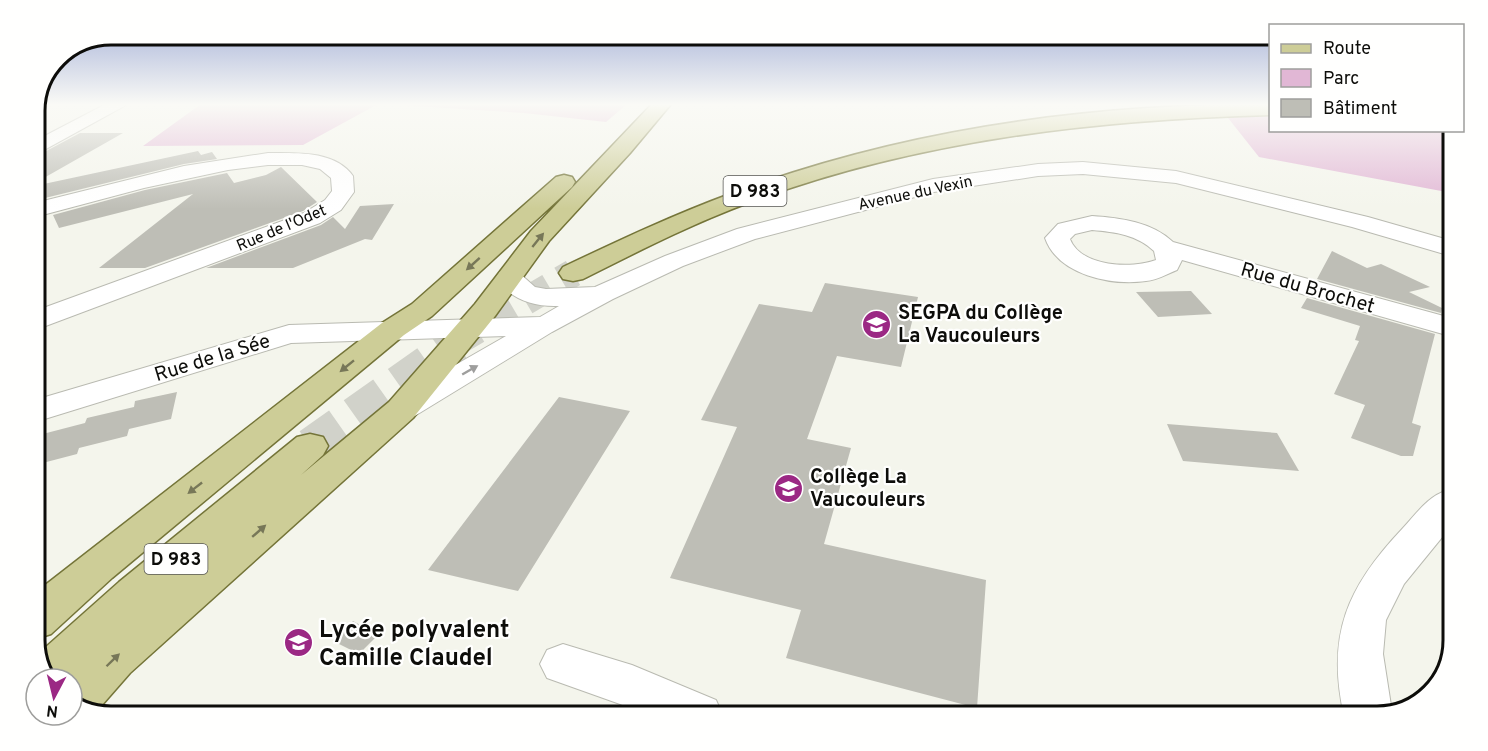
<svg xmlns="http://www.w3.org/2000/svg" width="1488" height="751" viewBox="0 0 1488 751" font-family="Overpass,sans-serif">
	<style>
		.green { fill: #e1b7d5 }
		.building { fill: #bebeb6 }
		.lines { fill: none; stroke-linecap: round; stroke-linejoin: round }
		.major-tunnel-far1 { stroke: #d1d2ca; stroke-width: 28; stroke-dasharray: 28 14; stroke-linecap: butt }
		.major-tunnel { stroke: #d1d2ca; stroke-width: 36; stroke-dasharray: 36 18; stroke-linecap: butt }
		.minor-casing { stroke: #b9bab1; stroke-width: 2 }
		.major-casing { stroke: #747438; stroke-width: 3 }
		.minor { fill: #fff; fill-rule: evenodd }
		.major { fill: #cdcd97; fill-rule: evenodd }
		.oneway { fill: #777758 }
		.oneway2 { fill: #9e9e9d }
		.labels { text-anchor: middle; stroke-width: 4.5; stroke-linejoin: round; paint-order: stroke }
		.far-street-label { font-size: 16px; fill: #0d0d0a; stroke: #fffffe }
		.shield { fill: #fffffe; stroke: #565653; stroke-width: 1.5 }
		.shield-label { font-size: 18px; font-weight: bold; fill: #0d0d0a }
		.street-label { font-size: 20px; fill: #0d0d0a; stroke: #fffffe }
		.poi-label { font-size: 20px; font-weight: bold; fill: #0d0d0a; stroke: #fffffe; text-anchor: start }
		.near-poi-label { font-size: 24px; font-weight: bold; fill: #0d0d0a; stroke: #fffffe; text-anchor: start }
		.rim { fill: none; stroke: #0d0d0a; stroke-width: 3 }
	</style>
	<rect width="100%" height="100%" fill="#f4f5ec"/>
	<path class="green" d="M201 104H378L303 145 143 146Z
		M382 104H627L606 122 524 113Z
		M1217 104H1270V130L1453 131 1452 193 1259 157Z"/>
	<path class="building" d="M80 133H123L35 183V157Z
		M198 151 201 155 212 152 217 159 184 164 45 198 39 185Z
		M281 167 317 202 303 211 145 268H99L193 194 59 228 53 215 145 190 227 173 234 183 266 175Z
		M394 204 372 240 365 239 293 268H206L321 225 333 217 345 229 360 206Z
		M1332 251 1367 268 1381 264 1430 287 1409 292 1442 308 1441 313 1317 279Z
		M825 283 918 297 901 367 837 356 807 439 851 448 824 544 986 580 977 708 786 658 801 610 670 578 737 427 701 420 759 304 812 312Z
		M1191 291 1212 314 1158 317 1136 292Z
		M1307 298 1435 334 1412 423 1421 426 1413 456H1401L1351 438 1365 405 1334 394 1359 341 1355 340 1360 326 1301 308Z
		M177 392 171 419 129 429 127 436 79 448 77 454 35 465V436L85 423 87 418 134 407 135 401Z
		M559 397 630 411 518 591 428 570Z
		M1167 424 1277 433 1299 471 1183 461Z
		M353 621 378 635 359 654 333 641Z"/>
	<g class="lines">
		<path class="major-tunnel-far1" d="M453 344 573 273"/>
		<path class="major-tunnel" d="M310 446 456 343"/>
		<defs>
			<path id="minor" d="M106 104 126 105 35 155V141Z
				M268 153C295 153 335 150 353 176L354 192 341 210 320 223 35 330V311L304 213 325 200 332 191 331 178 320 169 302 165H268L228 170 144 188 35 217V203L184 166Z
				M1083 162 1176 171 1368 217 1452 241 1451 256 1352 227 1176 183 1083 174 1038 176 934 192 755 239 683 266 613 299 552 332 413 417 401 421 389 417 384 410 389 403 506 336 291 343 35 422V400L289 325 540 317 559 306C533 307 511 300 496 278L500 272 509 270 518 272 535 287 546 289 595 287 665 256 737 229 933 179 1038 164Z
				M1092 216C1121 218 1152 222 1173 242L1451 318 1450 336 1182 260 1177 270C1167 274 1157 280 1146 281 1111 286 1058 275 1045 238L1058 224ZM1092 230C1116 232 1137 235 1154 251L1156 260C1132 269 1081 267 1070 239L1075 234Z
				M1448 490V530L1404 584 1386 620 1383 654 1392 712 1377 716H1344C1326 635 1347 587 1403 528 1417 513 1428 496 1448 490Z
				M563 644 632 665 716 700 723 716H648L620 704 547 678 540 664 547 650Z"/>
			<path id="major" d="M652 104H671L630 153 549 241 495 316 413 418 130 673 95 713 78 709 72 704V679H46L38 654 119 582 297 437 310 434 323 437 328 446 323 455 301 475 389 402 475 304 531 231Z
				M1270 104V115C1092 120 916 140 748 203 691 224 637 252 583 279L573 281 563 279 559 273 563 267C618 241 673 215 730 194 901 130 1088 104 1270 104Z
				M564 175 572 177 575 182 572 187 432 316 404 335 112 578 51 634 35 639V593L382 323 412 304 556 177Z"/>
		</defs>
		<use href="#minor" class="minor-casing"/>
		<use href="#major" class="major-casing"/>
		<use href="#minor" class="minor"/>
		<use href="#major" class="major"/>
	</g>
	<defs><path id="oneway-solid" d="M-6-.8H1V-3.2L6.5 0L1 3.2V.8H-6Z" transform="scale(1.5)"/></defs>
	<g class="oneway">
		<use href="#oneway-solid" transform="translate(538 240) rotate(-51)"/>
		<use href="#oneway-solid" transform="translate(473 264) rotate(138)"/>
		<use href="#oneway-solid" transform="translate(347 366) rotate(141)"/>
		<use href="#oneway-solid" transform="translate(195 488) rotate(142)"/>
		<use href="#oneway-solid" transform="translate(259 531) rotate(-41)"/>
		<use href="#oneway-solid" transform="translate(113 660) rotate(-44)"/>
	</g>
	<use class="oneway2" href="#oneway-solid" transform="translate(470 370) rotate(-30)"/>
	<linearGradient id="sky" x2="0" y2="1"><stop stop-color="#98a6d3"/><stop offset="0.5" stop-color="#fafaf6"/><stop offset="1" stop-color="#fafaf6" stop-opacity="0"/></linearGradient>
	<rect width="1488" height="209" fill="url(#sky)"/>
	<defs>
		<symbol id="school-disc" viewBox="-11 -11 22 22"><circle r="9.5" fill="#9b2884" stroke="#fffffe"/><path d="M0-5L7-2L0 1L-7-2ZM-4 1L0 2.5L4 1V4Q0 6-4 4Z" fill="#fff"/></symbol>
	</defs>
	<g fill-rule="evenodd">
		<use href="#school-disc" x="860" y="308" width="33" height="33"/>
		<use href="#school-disc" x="772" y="472" width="33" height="33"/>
		<use href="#school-disc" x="282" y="626" width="33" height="33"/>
	</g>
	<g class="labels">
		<g class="far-street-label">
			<text transform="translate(915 192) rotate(-12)" y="6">Avenue du Vexin</text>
			<text transform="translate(281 227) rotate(-23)" y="6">Rue de l'Odet</text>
		</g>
		<g class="shield">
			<rect x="723.5" y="176" width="63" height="30" rx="4.5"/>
			<rect x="144.5" y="544" width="63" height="30" rx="4.5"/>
		</g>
		<g class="shield-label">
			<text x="755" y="197">D 983</text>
			<text x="176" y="565">D 983</text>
		</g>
		<g class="street-label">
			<text transform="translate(1308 287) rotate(16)" y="7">Rue du Brochet</text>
			<text transform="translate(212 357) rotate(-17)" y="7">Rue de la Sée</text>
		</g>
		<g class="poi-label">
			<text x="898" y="319">SEGPA du Collège<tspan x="898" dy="23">La Vaucouleurs</tspan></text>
			<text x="810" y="483">Collège La<tspan x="810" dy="23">Vaucouleurs</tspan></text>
		</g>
		<g class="near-poi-label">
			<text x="319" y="637">Lycée polyvalent<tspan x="319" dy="28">Camille Claudel</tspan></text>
		</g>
	</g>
	<path d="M0 0H1488V751H0ZM111 45H1377A66 66 0 0 1 1443 111V640A66 66 0 0 1 1377 706H111A66 66 0 0 1 45 640V111A66 66 0 0 1 111 45Z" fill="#fffffe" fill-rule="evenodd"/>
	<path class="rim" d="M111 45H1377A66 66 0 0 1 1443 111V640A66 66 0 0 1 1377 706H111A66 66 0 0 1 45 640V111A66 66 0 0 1 111 45Z"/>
	<rect x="1269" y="24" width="195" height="108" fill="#fffffe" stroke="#9e9e9c" stroke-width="1.5"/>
	<rect x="1281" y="44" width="30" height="9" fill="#cdcd97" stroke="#9e9e9c" stroke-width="1.5"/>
	<text x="1323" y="54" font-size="18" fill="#0d0d0a">Route</text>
	<rect x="1281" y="69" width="30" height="18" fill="#e1b7d5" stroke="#9e9e9c" stroke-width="1.5"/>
	<text x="1323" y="84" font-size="18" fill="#0d0d0a">Parc</text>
	<rect x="1281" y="99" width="30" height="18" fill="#bebeb6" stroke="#9e9e9c" stroke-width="1.5"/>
	<text x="1323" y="114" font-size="18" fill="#0d0d0a">Bâtiment</text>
	<g transform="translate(54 697) rotate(187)"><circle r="28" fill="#fffffe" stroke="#9e9e9c" stroke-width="1.5"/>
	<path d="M0-4.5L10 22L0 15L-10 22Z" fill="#9b2884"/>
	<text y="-9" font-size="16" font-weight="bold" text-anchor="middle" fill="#0d0d0a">N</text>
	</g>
</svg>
